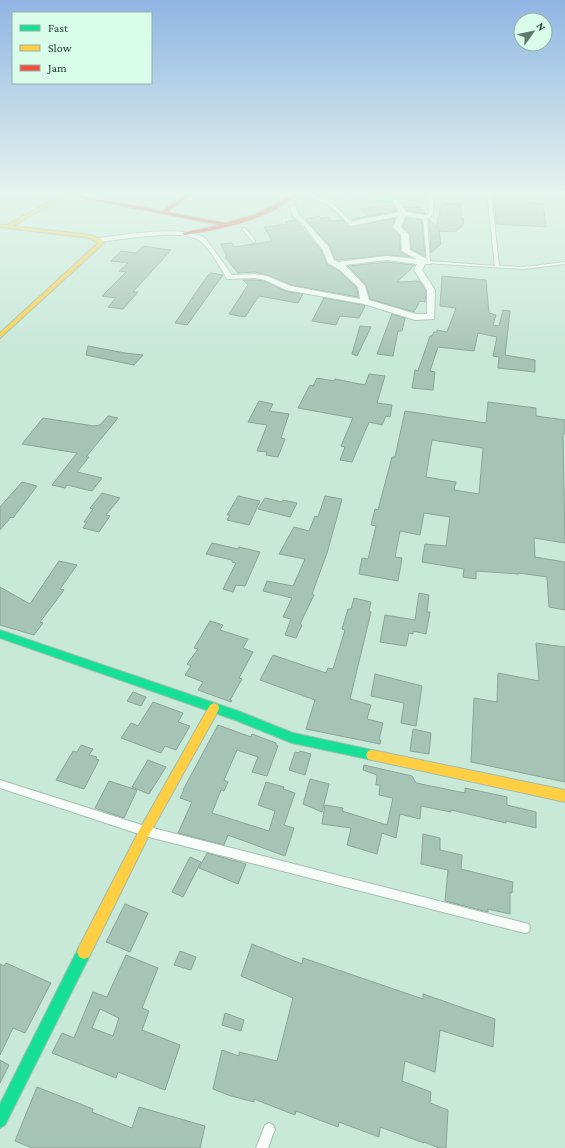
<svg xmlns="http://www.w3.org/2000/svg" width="565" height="1148" viewBox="0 0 565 1148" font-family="'Crimson Pro',serif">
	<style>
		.building { fill: #a6c4b6; stroke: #8ca498; fill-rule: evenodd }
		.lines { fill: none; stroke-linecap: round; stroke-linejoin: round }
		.lane-casing { stroke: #a3bdb0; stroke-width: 2 }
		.street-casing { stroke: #a3bdb0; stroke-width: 2 }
		.fast-casing { stroke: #a3bdb0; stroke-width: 2 }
		.slow-casing { stroke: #a3bdb0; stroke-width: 2 }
		.jam-casing { stroke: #a3bdb0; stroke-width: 2 }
		.lane { fill: #f7fcf9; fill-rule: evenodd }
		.street { fill: #f7fcf9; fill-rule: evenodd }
		.fast { fill: #16e098; fill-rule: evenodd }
		.slow { fill: #ffcf43; fill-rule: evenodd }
		.jam { fill: #f24e42; fill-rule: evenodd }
	</style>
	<rect width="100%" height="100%" fill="#c8e8d8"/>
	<path class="building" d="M492 192H527L528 202 543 204 546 227 496 224 495 206Z
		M442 203 461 204V218H464L463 225 455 232 439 231 441 244 431 253 429 219 436 227Z
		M386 206 394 207 397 211 352 220 351 219 368 216 361 209Z
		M405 207H420L426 214 407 211Z
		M319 216 321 218 328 217 333 221 343 220 346 225 351 227 395 218 392 227 400 236V251L410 257 387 255 338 260 335 259 329 245 305 219Z
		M406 218 422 220 425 256 411 249 410 235 403 227Z
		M295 220 321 250 327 264 339 271 357 288 358 297 291 285 267 275 255 272 238 273 225 257H227L221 244 232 243 234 247 272 241 264 227 287 224 285 222Z
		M143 246 171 250 133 292H138L123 309 108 307 116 298 102 296 126 272 119 271 128 263 111 261 121 251 136 253Z
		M387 262 415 265 397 282 419 281 426 290V300L425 302 420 301 414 312 370 299 366 285 348 266Z
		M211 273 223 275 187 325 175 323 208 275Z
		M442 276 486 280 489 313 496 315 493 325 499 326 503 310 510 311 505 355 535 360V372L498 368 499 357 493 356 497 337 478 333 474 351 438 347 430 371 435 372 433 390 412 388 415 370 418 371 430 336H432L434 332H437V330L447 332 456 308 440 306Z
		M243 280H255L265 281 285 291 303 294 298 303 259 296 245 317 229 314 248 285Z
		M324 298 364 305 365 306 359 318 340 316 336 325 312 321Z
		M392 314 405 318 402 331H398L393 356 377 354Z
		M360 326 371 327 357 356 352 354Z
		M88 346 125 353 143 355 134 365 86 355Z
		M369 374 385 376 377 403 392 405 390 417 386 416 382 425 369 422 352 462 340 460 345 447 341 446 353 418 298 408 310 385 313 386 317 378 334 381 335 379 365 385Z
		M259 401 273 404 269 411 289 414 281 438 285 439 278 457 266 455 267 452 257 451 267 425 248 422Z
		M488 402 536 408V416L565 420V434H563L565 543 534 538 535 557 565 562V610L549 607 547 577 519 573V574L476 571V579L463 577 464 569 422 562 425 544 446 546 450 517 424 513 420 535 400 531 395 557 402 558 398 581 359 574 362 558 368 559 376 526 371 525 375 509 378 510 392 457H395L405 411 486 423ZM432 440 483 448 479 494 454 490 456 482 426 477Z
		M108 416 118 418 86 457H89L77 472 102 478 92 491 67 485 65 488 52 485 77 453 22 444 43 418 94 426 100 425Z
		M22 482 37 486 13 518 11 517 0 530V507Z
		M102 493 120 498 106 515 110 516 99 532 83 528 87 522H84L93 509 90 508Z
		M238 496 260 501 249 525 227 520 230 515H227Z
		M325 496 342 499 327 553 312 594 314 595 300 624 302 625 296 638 285 635 291 619 283 617 292 598 263 591 267 581 293 586 305 559 279 554 294 527 309 531 315 516 318 517Z
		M265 498 282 502 283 500 297 503 290 517 258 509Z
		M212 543 238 549 239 547 260 552 245 586 236 585 233 592 223 589 236 563 232 562V560L206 554Z
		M59 561 77 565 60 589 64 590 40 622 43 623 34 635 0 625V587L30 604Z
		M419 593 429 595 427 612H430L426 634 413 631V634L409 633 406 646 380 642 385 615 415 620Z
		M354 598 371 602 369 611 371 612 350 699 371 705 367 719 383 723 379 740H381L380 744 306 729 315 700 260 680 273 655 326 673 328 668 333 669 345 630 342 629 348 609H351Z
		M210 621 223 625 220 630 248 639 243 648 253 652 239 678 242 679 230 700 232 701 231 702 198 690 203 682 185 675 191 666 187 664 198 649 194 648Z
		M536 643 565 647V782L471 762 474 698 497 702 498 673 539 681Z
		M375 674 422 686 416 726 401 723 404 703 371 696Z
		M133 692 146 697 141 706 127 701Z
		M153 702 183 713 178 722 190 726 176 750 165 746 161 753 121 738 131 723 138 726Z
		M218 725 251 737 252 734 276 743V745L278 746 267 776 252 772 258 757 237 750 224 780 228 782 224 791 221 790 212 813 269 831 275 811 258 805 266 782 284 787 283 789 295 793 284 825 294 828 285 856 228 835 224 845 178 833 192 802 180 798 184 790H183Z
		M413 729 431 733 429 754 410 751Z
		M81 745 93 749 89 755 97 757 96 759 99 760 84 789 56 780 73 751 77 752Z
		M300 751 311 754 305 775 289 770 295 752 299 753Z
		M148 760 166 767 149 794 132 787Z
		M364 765 412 776 416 783 465 793V788L507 797V805L536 812V828L506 821V823L451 810V812L421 806 420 819 400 814 396 838 382 833 377 854 347 845 351 828 322 824 325 805 343 808 342 811 387 825 393 798 379 795 380 785H376L377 775 363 770Z
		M310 779 329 784 322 812 303 804Z
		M109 781 137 790 124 818 95 808Z
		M423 834 440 838V850L462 855 461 869 513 882 512 893 510 892V914L488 909V912L445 901 448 870 421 864Z
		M207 853 246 864 238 884 199 868Z
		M190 857 201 862 183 897 172 892Z
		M125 904 148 913 130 952 106 942Z
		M252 944 302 964 303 958 423 999V994L495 1019 493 1047 440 1030 435 1072 405 1061 402 1081 431 1092 430 1103 448 1110 446 1148H439L424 1142V1143L380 1127 379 1137 339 1122 338 1127 296 1111 295 1115 254 1099V1102L228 1095 213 1089 222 1050 239 1056V1052L277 1061 293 998 241 976Z
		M180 951 196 957 191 970 174 965Z
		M126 955 158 968 142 1008 149 1011 142 1030 180 1045 165 1090 118 1072 116 1078 52 1053 62 1033 74 1038 93 992 107 997ZM100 1009 119 1018 113 1036 92 1028Z
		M6 963 51 983 25 1033 13 1028 0 1055V964L4 966Z
		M225 1013 244 1020 241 1031 222 1025Z
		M0 1060 9 1065 0 1083Z
		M37 1087 93 1109 92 1112 132 1128 139 1107 205 1126 200 1148H32L15 1141Z"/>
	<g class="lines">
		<defs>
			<path id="lane" d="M298 192C317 190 342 210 353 224L350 225 338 213 327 204Z
				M430 192H434L433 215 427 218 430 261 495 266 487 192H491L499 266 524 267 565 262V264L524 269 427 263 423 217 429 214Z
				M243 228H245L255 240V242H253L243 230Z
				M0 780 145 826 525 923 529 924 530 928 529 932 525 933 145 836 0 788Z
				M269 1123 273 1125 275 1129 268 1148H256L265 1125Z"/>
			<path id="street" d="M394 197 401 204 406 212 425 215 428 217 425 219 405 216 401 227 409 235 410 250 432 262 431 264H425L422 270 435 290 434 319 415 320 364 304 286 290 265 280 255 278 227 279C220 267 209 246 197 239 179 229 121 240 99 242L95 240 99 238C124 235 187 224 206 239L232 275 255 274 267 276 291 286 360 299 358 287 340 270 328 263 322 249 303 225 293 216 289 203 285 200 288 198 294 201 298 214 307 223 328 246 334 260 338 262 387 256 417 259 402 251 401 235 393 227 398 216 351 226 347 224 351 222 399 212 391 199ZM387 260 417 264 414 270 427 290V314H416L369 300 365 286 345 265Z"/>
			<path id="fast" d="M339 192C357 190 384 209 399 192H403C400 196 397 199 391 201 378 203 350 198 339 192Z
				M0 630 238 711 293 733 372 750 376 751 378 755 376 759 372 760 292 743 235 720 0 638Z
				M84 945 89 947 91 952 89 957 5 1125 0 1128V1104L79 947Z"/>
			<path id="slow" d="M67 192H72L13 226 90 235 101 239 104 243 0 338V333L98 243 89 238 0 227V225H7Z
				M549 192H555L565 195V197Z
				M214 703 218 705 219 708 218 711 149 835 89 957 84 959 79 957 77 952 79 947 141 827 210 705Z
				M372 750 565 790V802L372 760 368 759 366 755 368 751Z"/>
			<path id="jam" d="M52 192H60L162 211 190 192H195L167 212 226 223 256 214 283 200 295 192H300C270 220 224 228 185 235L183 234V233L220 225Z"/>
		</defs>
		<use href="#lane" class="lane-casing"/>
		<use href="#street" class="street-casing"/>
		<use href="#fast" class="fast-casing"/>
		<use href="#slow" class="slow-casing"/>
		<use href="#jam" class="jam-casing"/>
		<use href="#lane" class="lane"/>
		<use href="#street" class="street"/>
		<use href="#fast" class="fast"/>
		<use href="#slow" class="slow"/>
		<use href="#jam" class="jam"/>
	</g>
	<linearGradient id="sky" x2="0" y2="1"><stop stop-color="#90b5e4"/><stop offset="0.55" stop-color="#e6f5ed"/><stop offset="1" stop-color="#e6f5ed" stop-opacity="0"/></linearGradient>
	<rect width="565" height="352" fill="url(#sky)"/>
	<rect x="12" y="12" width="140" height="72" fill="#dafceb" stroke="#92b0a1"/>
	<rect x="20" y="25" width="20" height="6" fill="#16e098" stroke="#92b0a1"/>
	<text x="48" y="32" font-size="12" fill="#253d32">Fast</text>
	<rect x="20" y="45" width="20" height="6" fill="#ffcf43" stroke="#92b0a1"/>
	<text x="48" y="52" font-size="12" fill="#253d32">Slow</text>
	<rect x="20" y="65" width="20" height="6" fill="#f24e42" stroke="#92b0a1"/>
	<text x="48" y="72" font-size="12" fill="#253d32">Jam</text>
	<g transform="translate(533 32) rotate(57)"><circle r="19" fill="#dafceb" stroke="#92b0a1"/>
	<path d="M0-3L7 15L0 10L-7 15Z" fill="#5e796c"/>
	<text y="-6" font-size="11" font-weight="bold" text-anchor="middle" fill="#253d32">N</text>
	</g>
</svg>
